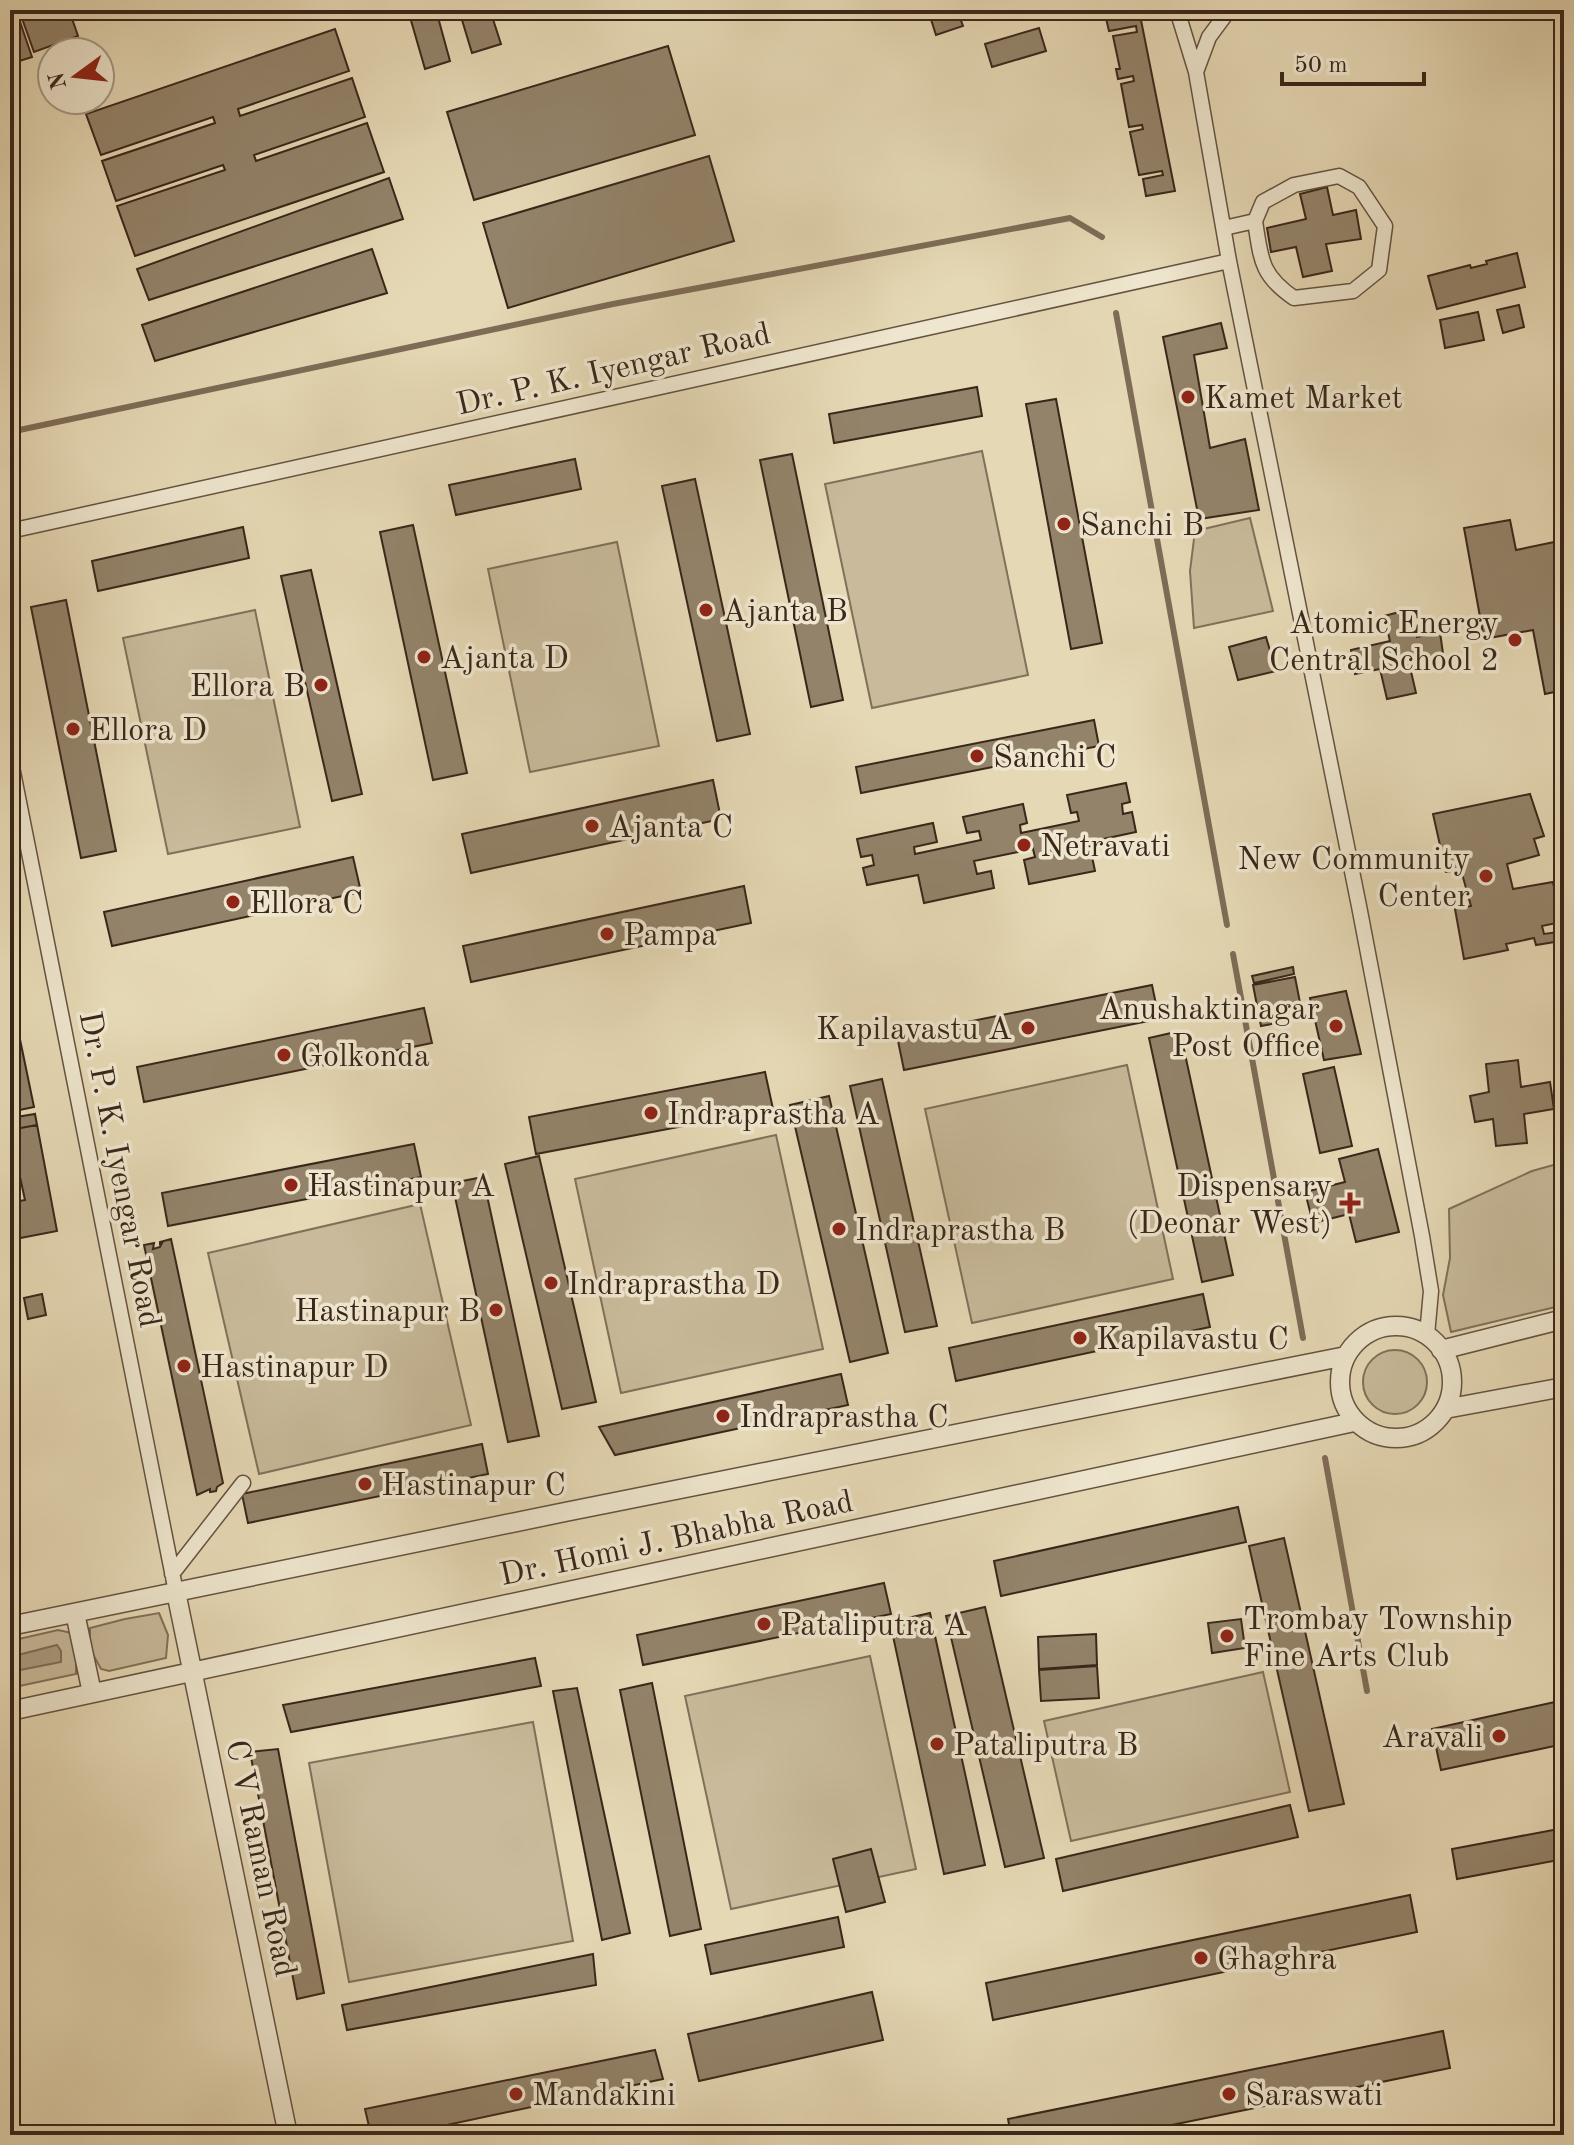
<svg xmlns="http://www.w3.org/2000/svg" width="1574" height="2145" viewBox="0 0 1574 2145" font-family="'Old Standard TT',serif">
	<style>
		.green { fill: #c8ba9a; stroke: #81705a; stroke-width: 2 }
		.water { fill: #ab9b80; stroke: #7e6c57; stroke-width: 2 }
		.lines { fill: none; stroke-linecap: round; stroke-linejoin: round }
		.stream { stroke: #7e6c57; stroke-width: 6 }
		.building { fill: #93836a; stroke: #3a261a; stroke-width: 2 }
		.minor-casing { stroke: #655240; stroke-width: 17 }
		.tertiary-casing { stroke: #655240; stroke-width: 21 }
		.minor { stroke: #eee6ce; stroke-width: 14 }
		.tertiary { stroke: #eee6ce; stroke-width: 18 }
		.poi-dot { fill: #8f2418; stroke: #eee6ce; stroke-width: 3 }
		.labels { text-anchor: middle; stroke-width: 7; stroke-linejoin: round; paint-order: stroke }
		.street-label { font-size: 32px; fill: #3a261a; stroke: #eee6ce }
		.poi-label { font-size: 32px; fill: #3a261a; stroke: #eee6ce; text-anchor: start }
	</style>
	<rect width="100%" height="100%" fill="#e5d8b4"/>
	<filter id="stains"><feTurbulence type="fractalNoise" baseFrequency=".0025" numOctaves="4"/><feColorMatrix values="0 0 0 0 .2 0 0 0 0 .09 0 0 0 0 .02 0 0 0 .5 -.17"/></filter>
	<radialGradient id="worn" r=".72"><stop offset=".6" stop-color="#630" stop-opacity="0"/><stop offset="1" stop-color="#630" stop-opacity=".3"/></radialGradient>
	<path class="green" d="M982 451 1028 675 872 708 825 484Z
		M1250 518 1273 611 1194 628 1190 571 1195 531Z
		M617 542 659 746 530 772 488 569Z
		M255 610 300 827 168 854 123 638Z
		M1127 1065 1173 1279 972 1323 925 1109Z
		M776 1135 823 1349 621 1393 575 1179Z
		M1564 1162V1305L1451 1332 1443 1295 1450 1258 1449 1209 1532 1171Z
		M420 1204 471 1425 259 1474 208 1253Z
		M1363 1382a32 32 0 1 1 64 0a32 32 0 1 1-64 0Z
		M159 1613 168 1635 166 1658 109 1671 101 1669 90 1649V1628L125 1619Z
		M58 1630 72 1633 76 1655V1674L10 1688V1641Z
		M870 1656 916 1869 731 1909 685 1696Z
		M1263 1672 1290 1792 1071 1841 1044 1721Z
		M533 1722 573 1941 349 1982 309 1763Z"/>
	<path class="water" d="M57 1645 61 1651V1662L10 1672V1657Z"/>
	<g class="lines">
		<path class="stream" d="M1116 313 1227 925
			M10 432 613 304 1070 218 1102 237
			M1233 954 1303 1338
			M1325 1458 1367 1691"/>
	</g>
	<path class="building" d="M10 10H16L32 57 10 64Z
		M19 10H69L78 36 34 52Z
		M408 10H436L450 61 425 69Z
		M459 10H490L501 44 472 53Z
		M928 10H957L963 26 936 35Z
		M980 10H1022L983 20Z
		M1104 10H1139L1175 191 1146 196 1143 179 1163 175 1162 171 1139 175 1130 132 1143 129 1142 125 1129 127 1121 84 1134 81 1133 76 1118 79 1116 69H1120L1113 36 1137 32 1136 26 1109 31Z
		M1039 28 1046 51 992 67 985 44Z
		M335 29 349 71 238 109 240 116 352 78 365 117 254 155 256 161 367 123 384 172 135 256 117 206 225 170 223 165 116 201 102 161 215 123 213 117 101 155 86 114Z
		M668 46 695 135 474 200 447 112Z
		M709 156 734 241 508 308 483 223Z
		M389 178 403 219 149 300 137 269Z
		M1327 187 1333 215 1356 210 1361 239 1326 244 1332 271 1303 277 1296 247 1271 252 1267 228 1306 219 1300 194Z
		M372 249 387 293 155 361 142 325Z
		M1517 253 1525 287 1437 309 1428 276 1470 265 1471 268 1487 264 1486 261Z
		M1519 305 1524 327 1503 333 1497 310Z
		M1478 312 1484 340 1445 348 1440 320Z
		M1221 323 1227 348 1194 355 1210 448 1245 439 1259 510 1199 519 1163 337Z
		M977 387 982 416 834 443 829 414Z
		M1056 399 1102 643 1071 649 1026 404Z
		M792 454 843 700 811 707 760 460Z
		M575 459 581 489 456 515 449 485Z
		M695 479 750 734 717 741 662 486Z
		M1510 520 1516 550 1564 540V690L1545 694 1533 630 1484 639 1464 528Z
		M413 525 467 773 433 780 380 532Z
		M243 527 249 558 98 591 92 561Z
		M311 570 362 794 332 801 281 576Z
		M66 600 116 851 81 858 31 607Z
		M1411 609 1417 637 1440 632 1444 661 1410 667 1416 693 1387 699 1380 669 1355 674 1351 650 1390 641 1384 616Z
		M1266 637 1276 671 1238 680 1229 647Z
		M1094 720 1099 746 861 793 856 767Z
		M713 780 721 819 471 873 462 834Z
		M1126 783 1130 802 1122 804 1123 814 1132 812 1136 832 1089 842 1095 871 1029 884 1024 860 1035 857 1033 849 974 861 977 874 991 871 994 888 924 903 918 875 867 885 863 868 874 865 872 855 861 857 857 839 933 823 937 842 914 847 915 854 981 840 979 831 967 833 963 817 1023 804 1027 823 1020 825 1021 833 1079 821 1077 812 1071 813 1067 795Z
		M1530 794 1544 836 1534 839 1539 855 1507 864 1513 889 1553 882 1561 922 1542 926 1544 934 1558 932 1561 941 1536 945 1534 938 1506 944 1508 950 1464 959 1455 909 1471 906 1461 870 1446 872 1433 814Z
		M353 857 361 892 112 946 104 912Z
		M744 886 751 923 471 982 463 946Z
		M1293 967 1294 974 1254 983 1252 976Z
		M1295 977 1303 1018 1261 1026 1253 985Z
		M1152 985 1159 1019 904 1070 897 1036Z
		M10 991 34 1107 10 1112Z
		M1346 991 1361 1054 1324 1060 1310 998Z
		M424 1008 432 1043 144 1102 137 1067Z
		M1180 1031 1233 1275 1202 1282 1149 1038Z
		M1518 1060 1521 1087 1550 1082 1554 1109 1524 1114 1527 1143 1496 1146 1493 1119 1475 1122 1470 1096 1489 1092 1486 1064Z
		M1334 1067 1352 1146 1320 1153 1303 1074Z
		M765 1072 773 1109 536 1154 529 1117Z
		M882 1079 937 1326 905 1332 850 1086Z
		M829 1096 888 1353 850 1362 790 1105Z
		M35 1114 57 1231 10 1240V1203L25 1200 20 1177 10 1179V1118Z
		M35 1114 37 1125 10 1130V1118Z
		M414 1144 421 1177 168 1226 162 1193Z
		M1378 1149 1399 1232 1356 1242 1349 1214 1313 1223 1305 1192 1345 1182 1339 1159Z
		M539 1156 596 1402 562 1409 505 1164Z
		M483 1177 539 1436 508 1442 452 1183Z
		M171 1239 223 1483 217 1487 216 1491 210 1492V1489L197 1495 144 1245 154 1243 153 1249 160 1247 162 1243 160 1244V1242Z
		M42 1294 46 1315 28 1319 24 1298Z
		M1203 1294 1210 1327 956 1381 949 1348Z
		M841 1374 848 1405 615 1455 599 1427Z
		M482 1444 488 1474 248 1523 242 1494Z
		M1238 1507 1246 1542 1001 1596 994 1561Z
		M1284 1538 1344 1804 1309 1811 1249 1546Z
		M884 1583 891 1614 643 1665 637 1635Z
		M985 1607 1044 1858 1005 1867 946 1616Z
		M930 1613 985 1865 944 1874 890 1622Z
		M1241 1619 1245 1648 1212 1653 1208 1623Z
		M1096 1634 1097 1665 1039 1669 1038 1637Z
		M535 1658 541 1686 291 1732 283 1705Z
		M1097 1666 1099 1698 1041 1701 1039 1670Z
		M652 1683 701 1929 670 1936 620 1690Z
		M577 1688 630 1933 602 1940 553 1691Z
		M1564 1700V1744L1441 1770 1432 1729Z
		M278 1749 324 1993 297 1999 250 1752Z
		M1290 1805 1298 1837 1063 1891 1056 1859Z
		M1564 1828V1859L1457 1879 1452 1849Z
		M871 1849 885 1902 846 1912 833 1859Z
		M1410 1895 1417 1932 993 2020 986 1983Z
		M838 1917 844 1947 711 1974 705 1945Z
		M593 1954 596 1985 347 2030 342 2005Z
		M872 1992 883 2040 699 2081 688 2034Z
		M1443 2031 1450 2068 1123 2135H1011L1008 2119Z
		M655 2050 663 2079 400 2135H371L365 2109Z"/>
	<g class="lines">
		<defs>
			<path id="minor" d="M1177 10 1196 72
				M1229 10 1209 37 1196 72 1229 261 1359 906 1422 1236 1431 1291 1427 1335
				M1224 228 1255 221 1263 202 1294 185 1339 176 1359 187 1385 226 1379 270 1353 291 1294 298C1260 275 1261 258 1255 221
				M10 531 1229 261
				M10 757 176 1592
				M172 1574 243 1483"/>
			<path id="tertiary" d="M1340 1382a56 56 0 1 1 112 0a56 56 0 1 1-112 0Z
				M1441 1350 1564 1319
				M1445 1409 1564 1387
				M176 1592 288 2135
				M75 1613 92 1693
				M10 1626 565 1512 1346 1356
				M10 1711 1354 1422"/>
		</defs>
		<use href="#minor" class="minor-casing"/>
		<use href="#tertiary" class="tertiary-casing"/>
		<use href="#minor" class="minor"/>
		<use href="#tertiary" class="tertiary"/>
	</g>
	<g class="poi-dot">
		<circle cx="1188" cy="397" r="8"/>
		<circle cx="1064" cy="524" r="8"/>
		<circle cx="706" cy="610" r="8"/>
		<circle cx="1515" cy="640" r="8"/>
		<circle cx="424" cy="657" r="8"/>
		<circle cx="321" cy="685" r="8"/>
		<circle cx="73" cy="729" r="8"/>
		<circle cx="977" cy="756" r="8"/>
		<circle cx="592" cy="826" r="8"/>
		<circle cx="1024" cy="845" r="8"/>
		<circle cx="1486" cy="876" r="8"/>
		<circle cx="233" cy="902" r="8"/>
		<circle cx="607" cy="934" r="8"/>
		<circle cx="1336" cy="1026" r="8"/>
		<circle cx="1028" cy="1028" r="8"/>
		<circle cx="284" cy="1055" r="8"/>
		<circle cx="651" cy="1113" r="8"/>
		<circle cx="291" cy="1185" r="8"/>
		<path d="M1346 1191h8v8h8v8h-8v8h-8v-8h-8v-8h8z"/>
		<circle cx="839" cy="1229" r="8"/>
		<circle cx="551" cy="1283" r="8"/>
		<circle cx="496" cy="1310" r="8"/>
		<circle cx="1080" cy="1338" r="8"/>
		<circle cx="184" cy="1366" r="8"/>
		<circle cx="723" cy="1416" r="8"/>
		<circle cx="365" cy="1484" r="8"/>
		<circle cx="764" cy="1624" r="8"/>
		<circle cx="1227" cy="1636" r="8"/>
		<circle cx="1499" cy="1736" r="8"/>
		<circle cx="937" cy="1744" r="8"/>
		<circle cx="1201" cy="1958" r="8"/>
		<circle cx="516" cy="2094" r="8"/>
		<circle cx="1229" cy="2094" r="8"/>
	</g>
	<g class="labels">
		<g class="street-label">
			<text transform="translate(613 368) rotate(-13)" y="11">Dr. P. K. Iyengar Road</text>
			<text transform="translate(121 1169) rotate(79)" y="11">Dr. P. K. Iyengar Road</text>
			<text transform="translate(676 1537) rotate(-12)" y="11">Dr. Homi J. Bhabha Road</text>
			<text transform="translate(262 1858) rotate(78)" y="11">C V Raman Road</text>
		</g>
		<g class="poi-label">
			<text x="1204" y="408">Kamet Market</text>
			<text x="1080" y="535">Sanchi B</text>
			<text x="722" y="621">Ajanta B</text>
			<text x="1499" y="633" text-anchor="end">Atomic Energy<tspan x="1499" dy="37">Central School 2</tspan></text>
			<text x="440" y="668">Ajanta D</text>
			<text x="305" y="696" text-anchor="end">Ellora B</text>
			<text x="89" y="740">Ellora D</text>
			<text x="993" y="767">Sanchi C</text>
			<text x="608" y="837">Ajanta C</text>
			<text x="1040" y="856">Netravati</text>
			<text x="1470" y="869" text-anchor="end">New Community<tspan x="1470" dy="37">Center</tspan></text>
			<text x="249" y="913">Ellora C</text>
			<text x="623" y="945">Pampa</text>
			<text x="1320" y="1019" text-anchor="end">Anushaktinagar<tspan x="1320" dy="37">Post Office</tspan></text>
			<text x="1012" y="1039" text-anchor="end">Kapilavastu A</text>
			<text x="300" y="1066">Golkonda</text>
			<text x="667" y="1124">Indraprastha A</text>
			<text x="307" y="1196">Hastinapur A</text>
			<text x="1332" y="1196" text-anchor="end">Dispensary<tspan x="1332" dy="37">(Deonar West)</tspan></text>
			<text x="855" y="1240">Indraprastha B</text>
			<text x="567" y="1294">Indraprastha D</text>
			<text x="480" y="1321" text-anchor="end">Hastinapur B</text>
			<text x="1096" y="1349">Kapilavastu C</text>
			<text x="200" y="1377">Hastinapur D</text>
			<text x="739" y="1427">Indraprastha C</text>
			<text x="381" y="1495">Hastinapur C</text>
			<text x="1243" y="1629">Trombay Township<tspan x="1243" dy="37">Fine Arts Club</tspan></text>
			<text x="780" y="1635">Pataliputra A</text>
			<text x="1483" y="1747" text-anchor="end">Aravali</text>
			<text x="953" y="1755">Pataliputra B</text>
			<text x="1217" y="1969">Ghaghra</text>
			<text x="532" y="2105">Mandakini</text>
			<text x="1245" y="2105">Saraswati</text>
		</g>
	</g>
	<rect width="1574" height="2145" fill="none" stroke="#e5d8b4" stroke-width="40"/>
	<rect x="12" y="12" width="1550" height="2121" fill="none" stroke="#3a261a" stroke-width="4"/>
	<rect x="20" y="20" width="1534" height="2105" fill="none" stroke="#3a261a" stroke-width="2"/>
	<g transform="translate(76 76) rotate(255)"><circle r="38" fill="#eee6ce" stroke="#a69986" stroke-width="2"/>
	<path d="M0-6L14 30L0 20L-14 30Z" fill="#8f2418"/>
	<text y="-12" font-size="22" font-weight="bold" text-anchor="middle" fill="#3a261a">N</text>
	</g>
	<path d="M1282 72v12h142v-12" fill="none" stroke="#3a261a" stroke-width="4"/>
	<text x="1294" y="72" font-size="24" fill="#3a261a" stroke="#eee6ce" stroke-width="6" paint-order="stroke">50 m</text>
	<rect width="100%" height="100%" filter="url(#stains)"/>
	<rect width="100%" height="100%" fill="url(#worn)"/>
</svg>
